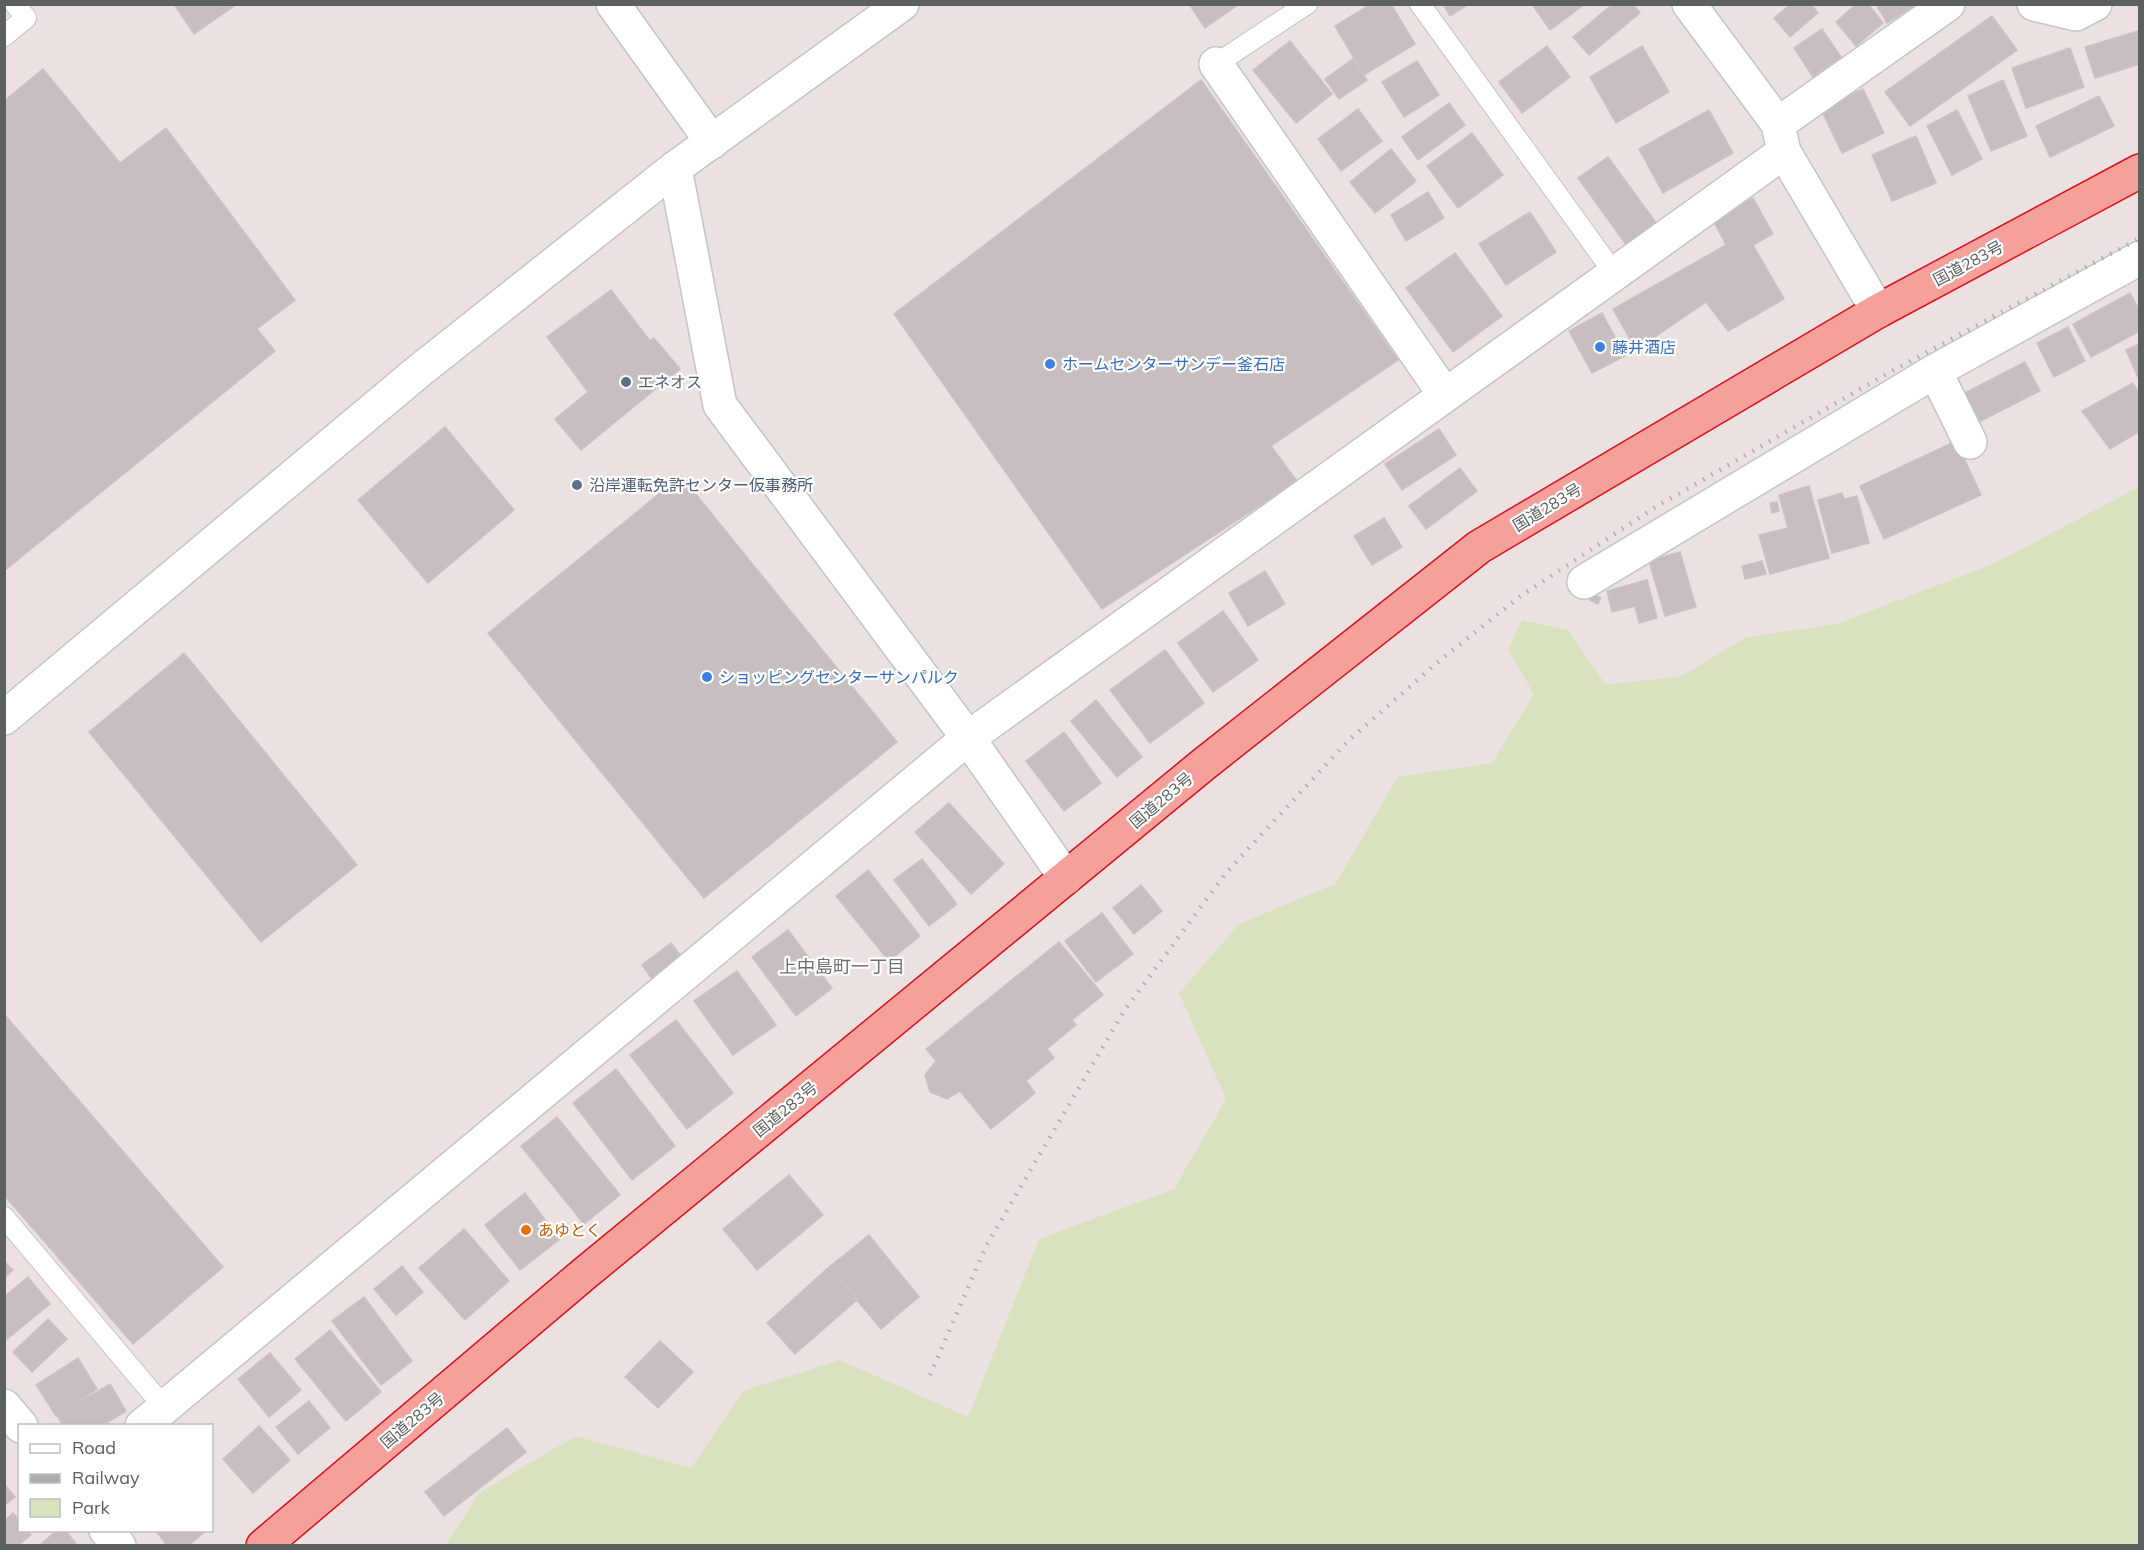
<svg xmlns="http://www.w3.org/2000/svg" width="2144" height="1550" viewBox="0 0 2144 1550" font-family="Mulish,'Noto Sans JP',sans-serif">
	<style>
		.green { fill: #d9e2bf }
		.building { fill: #c7bebf; stroke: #cfc0c1; stroke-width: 1.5 }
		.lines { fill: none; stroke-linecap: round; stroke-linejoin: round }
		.service-casing { stroke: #c0c7c5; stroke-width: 22 }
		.minor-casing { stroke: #c0c7c5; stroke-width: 36 }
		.tertiary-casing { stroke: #c0c7c5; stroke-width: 36 }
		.trunk-casing { stroke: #db111e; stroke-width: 36 }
		.service { stroke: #fff; stroke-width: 20 }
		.minor { stroke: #fff; stroke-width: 33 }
		.tertiary { stroke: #fff; stroke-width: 33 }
		.trunk { stroke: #f6a09c; stroke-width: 33 }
		.rail { stroke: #acadad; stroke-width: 4.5; stroke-dasharray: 1.5 8; stroke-linecap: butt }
		.shop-dot { fill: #3f7fe0; stroke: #fff; stroke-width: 2 }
		.service-dot { fill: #5c6f8a; stroke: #fff; stroke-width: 2 }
		.food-dot { fill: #e8710a; stroke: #fff; stroke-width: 2 }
		.labels { text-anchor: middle; stroke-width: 4.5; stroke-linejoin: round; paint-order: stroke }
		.street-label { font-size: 16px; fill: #5a615f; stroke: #fff }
		.shop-label { font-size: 16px; fill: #366cbe; stroke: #fff; text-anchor: start }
		.service-label { font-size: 16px; fill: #4e5e75; stroke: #fff; text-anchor: start }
		.food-label { font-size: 16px; fill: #c56008; stroke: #fff; text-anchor: start }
		.neighbourhood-label { font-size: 18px; fill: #6b7371; stroke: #fff }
	</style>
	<rect width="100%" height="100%" fill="#ebe1e1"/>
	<path class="green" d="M2139 487V1545H446L479 1493 576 1436 691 1468 743 1391 840 1360 968 1417 1039 1239 1174 1189 1226 1099 1179 993 1239 924 1335 884 1398 777 1492 763 1534 694 1508 650 1522 620 1568 630 1606 685 1682 676 1747 637 1837 624 1995 563Z"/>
	<path class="building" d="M174 4H237L194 34Z
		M1189 4H1239L1205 28Z
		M1371 4H1391L1415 44 1364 75 1335 26Z
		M1443 4H1469L1450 16Z
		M1532 4H1585L1550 30Z
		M1613 4H1633L1640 13 1589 55 1573 37Z
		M1791 4H1811L1818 13 1790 37 1774 18Z
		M1856 4H1868L1883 23 1856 46 1836 22Z
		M1876 4H1917L1887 23Z
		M1992 16 2017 50 1910 126 1885 92Z
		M1822 29 1841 57 1813 77 1794 48Z
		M2138 31 2140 64 2095 78 2085 47Z
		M1290 41 1332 94 1296 123 1253 70Z
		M1547 46 1570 77 1522 113 1499 82Z
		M1642 46 1669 92 1616 123 1590 77Z
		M2070 48 2084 87 2026 108 2012 68Z
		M1353 59 1367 80 1339 99 1325 79Z
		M1417 61 1439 95 1404 117 1382 82Z
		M43 69 120 163 166 128 295 300 257 329 275 351 4 571V101Z
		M1201 80 1398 360 1271 446 1297 481 1102 609 894 314Z
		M2003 80 2027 136 1991 151 1968 96Z
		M1863 89 1884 133 1842 153 1821 109Z
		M2099 96 2114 126 2050 157 2036 126Z
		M1449 103 1465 125 1418 160 1402 137Z
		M1358 109 1382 141 1341 171 1318 139Z
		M1709 110 1733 153 1663 193 1639 149Z
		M1957 110 1982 159 1952 175 1927 126Z
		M1472 133 1503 175 1458 208 1427 166Z
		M1916 136 1936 183 1892 201 1872 155Z
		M1391 149 1416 181 1375 213 1350 182Z
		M1608 157 1657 224 1627 246 1578 178Z
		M1428 192 1444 218 1406 241 1391 215Z
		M1753 198 1773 234 1753 245 1784 299 1728 331 1706 302 1636 350 1613 309 1726 245 1713 220Z
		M1530 212 1556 252 1506 285 1479 244Z
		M1455 253 1502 316 1453 352 1406 288Z
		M611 290 650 341 654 338 680 369 581 450 555 419 588 392 547 337Z
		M2130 293 2140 311V331L2091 357 2073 324Z
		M1602 313 1625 356 1592 373 1569 331Z
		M2068 327 2085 361 2054 377 2037 343Z
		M2140 344V382L2126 350Z
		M2025 362 2040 391 2024 399 2009 370Z
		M2009 370 2024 399 1975 424 1961 395Z
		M2133 383 2140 395V431L2110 449 2082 411Z
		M445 427 514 510 428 583 358 500Z
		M1439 429 1456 455 1402 490 1385 464Z
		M1956 441 1981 495 1884 539 1860 486Z
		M1460 468 1477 491 1426 529 1409 506Z
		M681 476 897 742 704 898 488 633Z
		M1809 486 1829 558 1770 574 1759 535 1788 528 1779 495Z
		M1842 493 1844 499 1857 496 1869 543 1832 553 1818 500Z
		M1777 502 1779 511 1772 513 1770 503Z
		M1384 518 1402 547 1372 565 1354 536Z
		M1680 552 1696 607 1665 616 1649 561Z
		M1762 561 1766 574 1745 579 1742 566Z
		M1265 571 1285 604 1248 626 1229 593Z
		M1647 580 1657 618 1639 623 1635 606 1612 612 1607 591Z
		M1592 594 1601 598 1598 604 1590 600Z
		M1223 611 1258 660 1213 692 1178 643Z
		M1165 650 1204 703 1150 743 1110 690Z
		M184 653 357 865 261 942 89 732Z
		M1096 700 1142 757 1117 777 1071 721Z
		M1064 732 1101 783 1064 811 1026 761Z
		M949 803 1004 864 971 894 915 832Z
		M922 859 957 904 929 926 894 880Z
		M868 870 920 936 889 961 836 896Z
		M1141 885 1162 911 1134 934 1113 908Z
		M1102 913 1133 954 1096 982 1065 941Z
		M788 930 832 988 796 1016 752 957Z
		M1059 942 1103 995 1072 1020 1076 1025 1047 1049 1054 1058 1026 1081 1035 1093 991 1129 960 1091 947 1099 930 1092 925 1075 936 1061 926 1049Z
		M671 943 682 957 652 979 642 965Z
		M737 971 776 1025 733 1055 694 1001Z
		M4 1014 223 1267 133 1344 4 1195Z
		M676 1020 733 1093 687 1129 630 1055Z
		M616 1069 675 1146 632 1180 573 1103Z
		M557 1117 620 1195 584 1224 521 1146Z
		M789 1175 823 1215 757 1270 723 1229Z
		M525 1193 560 1239 520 1270 485 1225Z
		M464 1229 509 1281 465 1320 419 1268Z
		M869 1235 919 1297 881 1329 829 1267Z
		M4 1261 13 1270 4 1278Z
		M402 1266 423 1292 396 1315 374 1289Z
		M829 1267 858 1299 795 1354 767 1323Z
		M28 1277 50 1304 7 1339 4 1337V1297Z
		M364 1297 412 1361 381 1385 332 1321Z
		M48 1319 67 1339 32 1372 13 1352Z
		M330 1330 381 1392 346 1421 295 1359Z
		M660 1341 693 1372 658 1408 625 1377Z
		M270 1353 301 1390 269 1417 238 1379Z
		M78 1358 97 1389 56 1416 36 1385Z
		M110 1384 126 1411 102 1426H63L57 1415Z
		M309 1401 330 1428 298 1454 276 1427Z
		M259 1426 290 1460 253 1493 223 1459Z
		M507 1428 526 1452 444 1516 425 1492Z
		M4 1484 15 1497 4 1506Z
		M13 1513 20 1521V1530H27L31 1535 17 1546H4V1521Z
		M57 1530H65L78 1546H39Z
		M155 1530H207L190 1544H166Z"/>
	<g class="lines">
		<defs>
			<path id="service" d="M1420 4 1614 273
				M4 36 26 18 15 4
				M1216 64 1307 4
				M4 1217 164 1407"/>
			<path id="minor" d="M613 4 712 142
				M1689 4 1778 124 1784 152 1878 311
				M2034 4 2076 14 2095 4
				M1216 64 1445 395
				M1778 124 1948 4
				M675 168 720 405 968 738 1066 878
				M1935 371 1970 442
				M1584 582 1935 371 2140 258
				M142 1426 968 738 1784 152"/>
			<path id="tertiary" d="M4 718 419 371 675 168 902 4
				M4 1406 21 1426
				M106 1530 119 1546"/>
			<path id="trunk" d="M263 1546 584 1274 1204 764 1479 547 1878 311 2140 171"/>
		</defs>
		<use href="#service" class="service-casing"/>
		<use href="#minor" class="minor-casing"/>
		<use href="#tertiary" class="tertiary-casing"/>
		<use href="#trunk" class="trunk-casing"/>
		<use href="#service" class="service"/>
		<use href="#minor" class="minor"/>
		<use href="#tertiary" class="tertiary"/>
		<use href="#trunk" class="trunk"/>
		<path class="rail" d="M930 1375 986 1246 1124 1011 1226 873 1348 741 1438 662 1522 595 1654 508 1890 372 2140 238"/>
	</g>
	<g class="shop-dot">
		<circle cx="1600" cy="347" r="6"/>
		<circle cx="1050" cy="364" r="6"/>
		<circle cx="707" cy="677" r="6"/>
	</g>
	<g class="service-dot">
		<circle cx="626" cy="382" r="6"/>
		<circle cx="577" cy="485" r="6"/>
	</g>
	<circle class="food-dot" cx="526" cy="1230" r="6"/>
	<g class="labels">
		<g class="street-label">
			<text transform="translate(1968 263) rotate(-28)" y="6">国道283号</text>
			<text transform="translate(1547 507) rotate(-31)" y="6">国道283号</text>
			<text transform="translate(1161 800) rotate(-40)" y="6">国道283号</text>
			<text transform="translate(785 1109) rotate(-39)" y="6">国道283号</text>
			<text transform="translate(412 1420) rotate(-40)" y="6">国道283号</text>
		</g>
		<g class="shop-label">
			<text x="1612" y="353">藤井酒店</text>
			<text x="1062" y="370">ホームセンターサンデー釜石店</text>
			<text x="719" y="683">ショッピングセンターサンパルク</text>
		</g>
		<g class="service-label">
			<text x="638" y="388">エネオス</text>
			<text x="589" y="491">沿岸運転免許センター仮事務所</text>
		</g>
		<g class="food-label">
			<text x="538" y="1236">あゆとく</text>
		</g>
		<g class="neighbourhood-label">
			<text x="842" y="973">上中島町一丁目</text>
		</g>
	</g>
	<rect width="2144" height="1550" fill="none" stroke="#5a615f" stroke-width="12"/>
	<rect x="18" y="1424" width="195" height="108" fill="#ffffff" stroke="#bdc0bf" stroke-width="1.5"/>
	<rect x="30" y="1444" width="30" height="9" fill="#ffffff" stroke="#bdc0bf" stroke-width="1.5"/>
	<text x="72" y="1454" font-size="18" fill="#5a615f">Road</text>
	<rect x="30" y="1474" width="30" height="9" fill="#acadad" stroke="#bdc0bf" stroke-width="1.5"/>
	<text x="72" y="1484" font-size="18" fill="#5a615f">Railway</text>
	<rect x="30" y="1499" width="30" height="18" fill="#d9e2bf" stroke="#bdc0bf" stroke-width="1.5"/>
	<text x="72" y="1514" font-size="18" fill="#5a615f">Park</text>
</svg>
